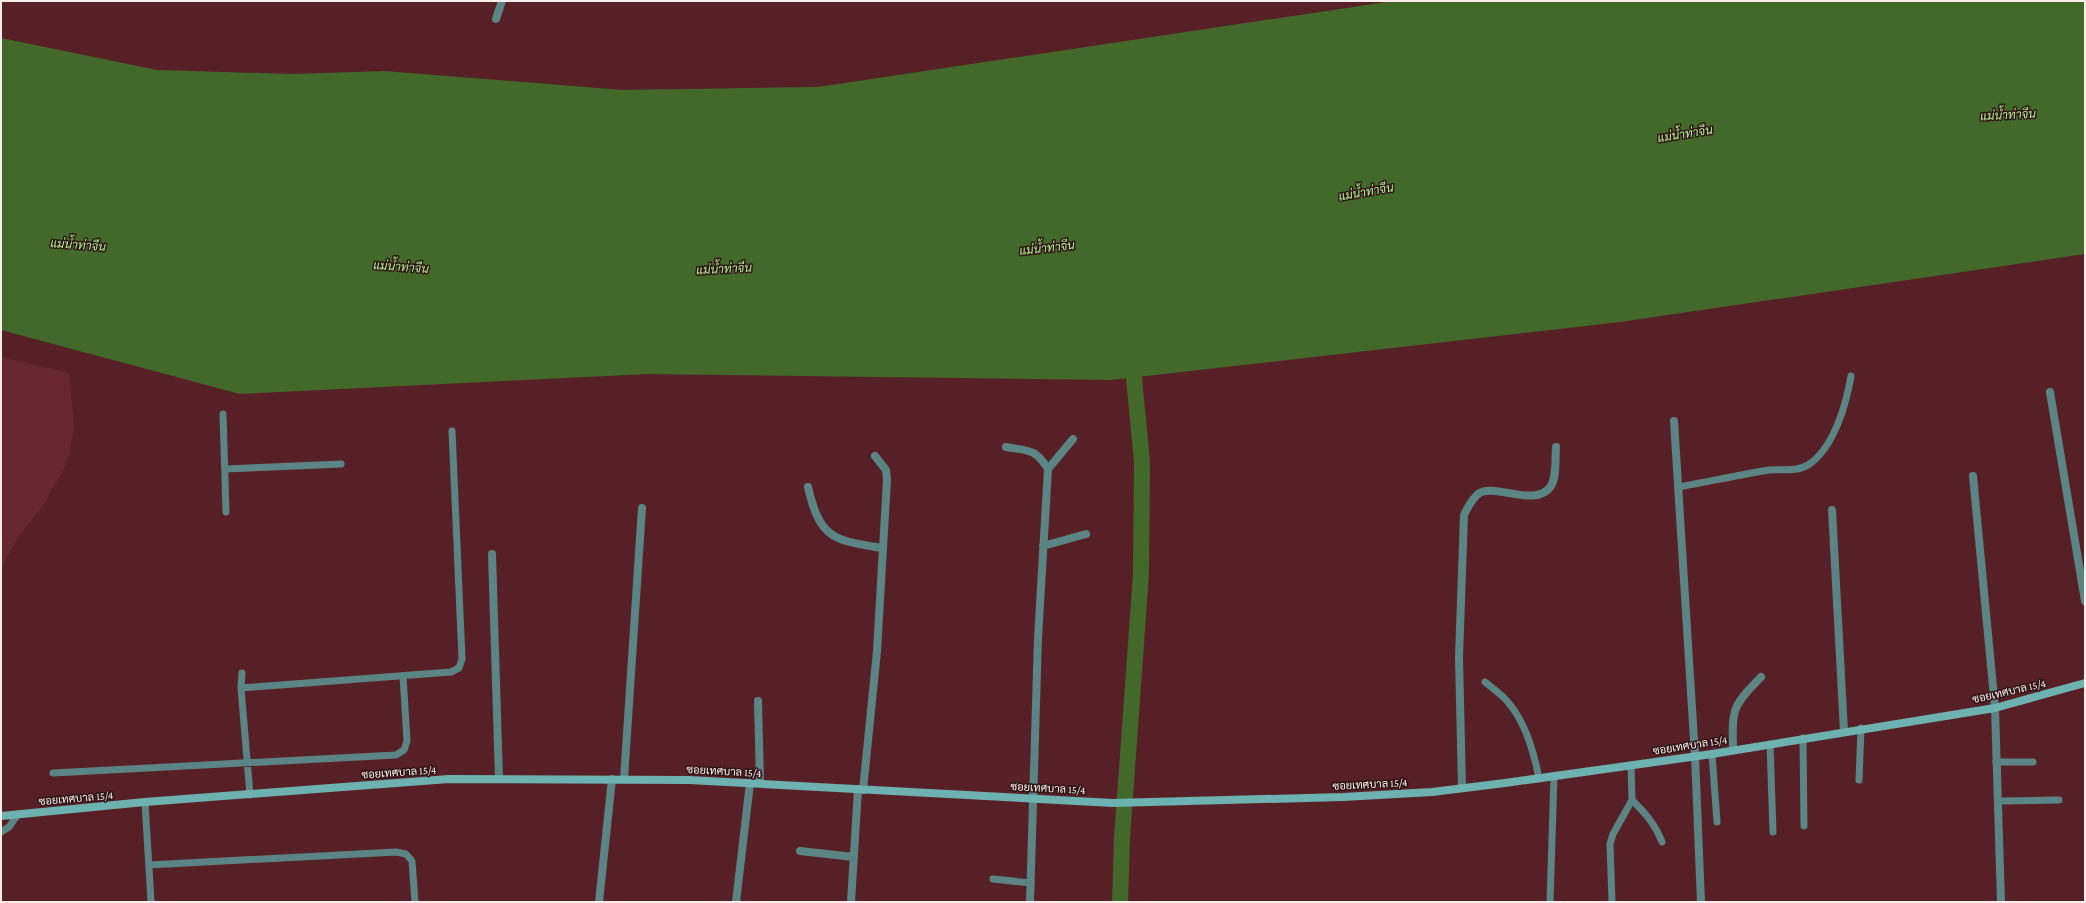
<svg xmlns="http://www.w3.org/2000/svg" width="2086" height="903" viewBox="0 0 2086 903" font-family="'Crimson Pro',Sarabun,serif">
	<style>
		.built { fill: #662730 }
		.water { fill: #426929 }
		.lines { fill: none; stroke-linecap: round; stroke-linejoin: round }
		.canal { stroke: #426929; stroke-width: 16 }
		.lane { stroke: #5b8584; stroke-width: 7 }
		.street { stroke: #5b8584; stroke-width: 8 }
		.secondary { stroke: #6db2b1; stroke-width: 8 }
		.labels { text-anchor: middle; stroke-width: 3; stroke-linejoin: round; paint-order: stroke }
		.street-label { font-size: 11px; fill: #fceded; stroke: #2d1416 }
		.water-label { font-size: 12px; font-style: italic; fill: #b3ec91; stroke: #2d1416 }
	</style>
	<rect width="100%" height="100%" fill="#572027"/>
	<path class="built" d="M1 357 69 373 74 425 70 453 63 470 44 504 17 539 1 568Z"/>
	<path class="water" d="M1393 1H2085V254L1620 322 1111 380 648 374 240 394 1 330V38L157 70 293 74 384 71 623 90 818 87Z"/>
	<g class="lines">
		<path class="canal" d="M1120 902 1122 838 1141 574 1142 462 1132 357"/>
		<path class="lane" d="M223 414 226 512
			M225 469 341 464
			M1678 487C1708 482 1738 475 1769 470 1781 469 1797 472 1808 465 1834 448 1846 405 1851 376
			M1485 682C1492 688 1501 694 1507 701 1525 721 1534 752 1539 779
			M241 688 242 673
			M1803 738 1804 826
			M1770 744 1773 832
			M1712 754 1717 822
			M1996 762H2033
			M53 773 396 755 404 750 407 741 403 676
			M1859 780 1861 728
			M250 795 241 688 451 672 459 668 462 659 452 431
			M1632 800C1646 814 1655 824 1662 842
			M1998 801 2059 800
			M145 802 151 902
			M1 832 9 827 18 814
			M149 865 396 852 406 854 412 861 415 902
			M993 879 1031 883
			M1550 902 1554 776
			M1612 902 1610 844 1613 834 1632 800 1631 765"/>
		<path class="street" d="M496 19 502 1
			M2050 392 2085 601
			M1674 421 1695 756 1701 902
			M1006 447C1028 451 1035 448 1048 469
			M1973 476 1995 708 2001 902
			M808 487C820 539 833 540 882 548
			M1832 510 1844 731
			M1043 546 1086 534
			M492 554 499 779
			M758 701 760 783
			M1733 750C1732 708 1732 707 1761 677
			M624 779 642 508
			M1462 788 1459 657 1464 515C1468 507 1471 500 1478 494 1494 482 1536 509 1551 486 1557 476 1555 458 1556 447
			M863 790 877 651 887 480 886 470 875 456
			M800 851 854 857
			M599 902 612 779
			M736 902 750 783
			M851 902 858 789
			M1030 902 1038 638 1048 469 1073 439"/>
		<path class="secondary" d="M1 816 145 802 449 779 689 780 1113 803 1343 797 1432 792 1505 783 1712 754 1995 708 2085 683"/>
	</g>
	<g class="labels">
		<g class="street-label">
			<text transform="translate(2009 691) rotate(-13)" y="4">ซอยเทศบาล 15/4</text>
			<text transform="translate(1690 745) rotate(-9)" y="4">ซอยเทศบาล 15/4</text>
			<text transform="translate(724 771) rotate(3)" y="4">ซอยเทศบาล 15/4</text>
			<text transform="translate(399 772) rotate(-4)" y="4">ซอยเทศบาล 15/4</text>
			<text transform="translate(1370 784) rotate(-3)" y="4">ซอยเทศบาล 15/4</text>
			<text transform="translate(1048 788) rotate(3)" y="4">ซอยเทศบาล 15/4</text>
			<text transform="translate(76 798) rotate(-5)" y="4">ซอยเทศบาล 15/4</text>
		</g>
		<g class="water-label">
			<text transform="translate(2008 115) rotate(-3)" y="4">แม่น้ำท่าจีน</text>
			<text transform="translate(1685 134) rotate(-9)" y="4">แม่น้ำท่าจีน</text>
			<text transform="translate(1366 192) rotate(-10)" y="4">แม่น้ำท่าจีน</text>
			<text transform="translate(78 245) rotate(4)" y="4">แม่น้ำท่าจีน</text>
			<text transform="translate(1047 248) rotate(-6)" y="4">แม่น้ำท่าจีน</text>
			<text transform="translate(401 267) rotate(4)" y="4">แม่น้ำท่าจีน</text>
			<text transform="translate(724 269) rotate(-3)" y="4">แม่น้ำท่าจีน</text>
		</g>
	</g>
	<rect width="2086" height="903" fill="none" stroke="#fceded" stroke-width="4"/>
</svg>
